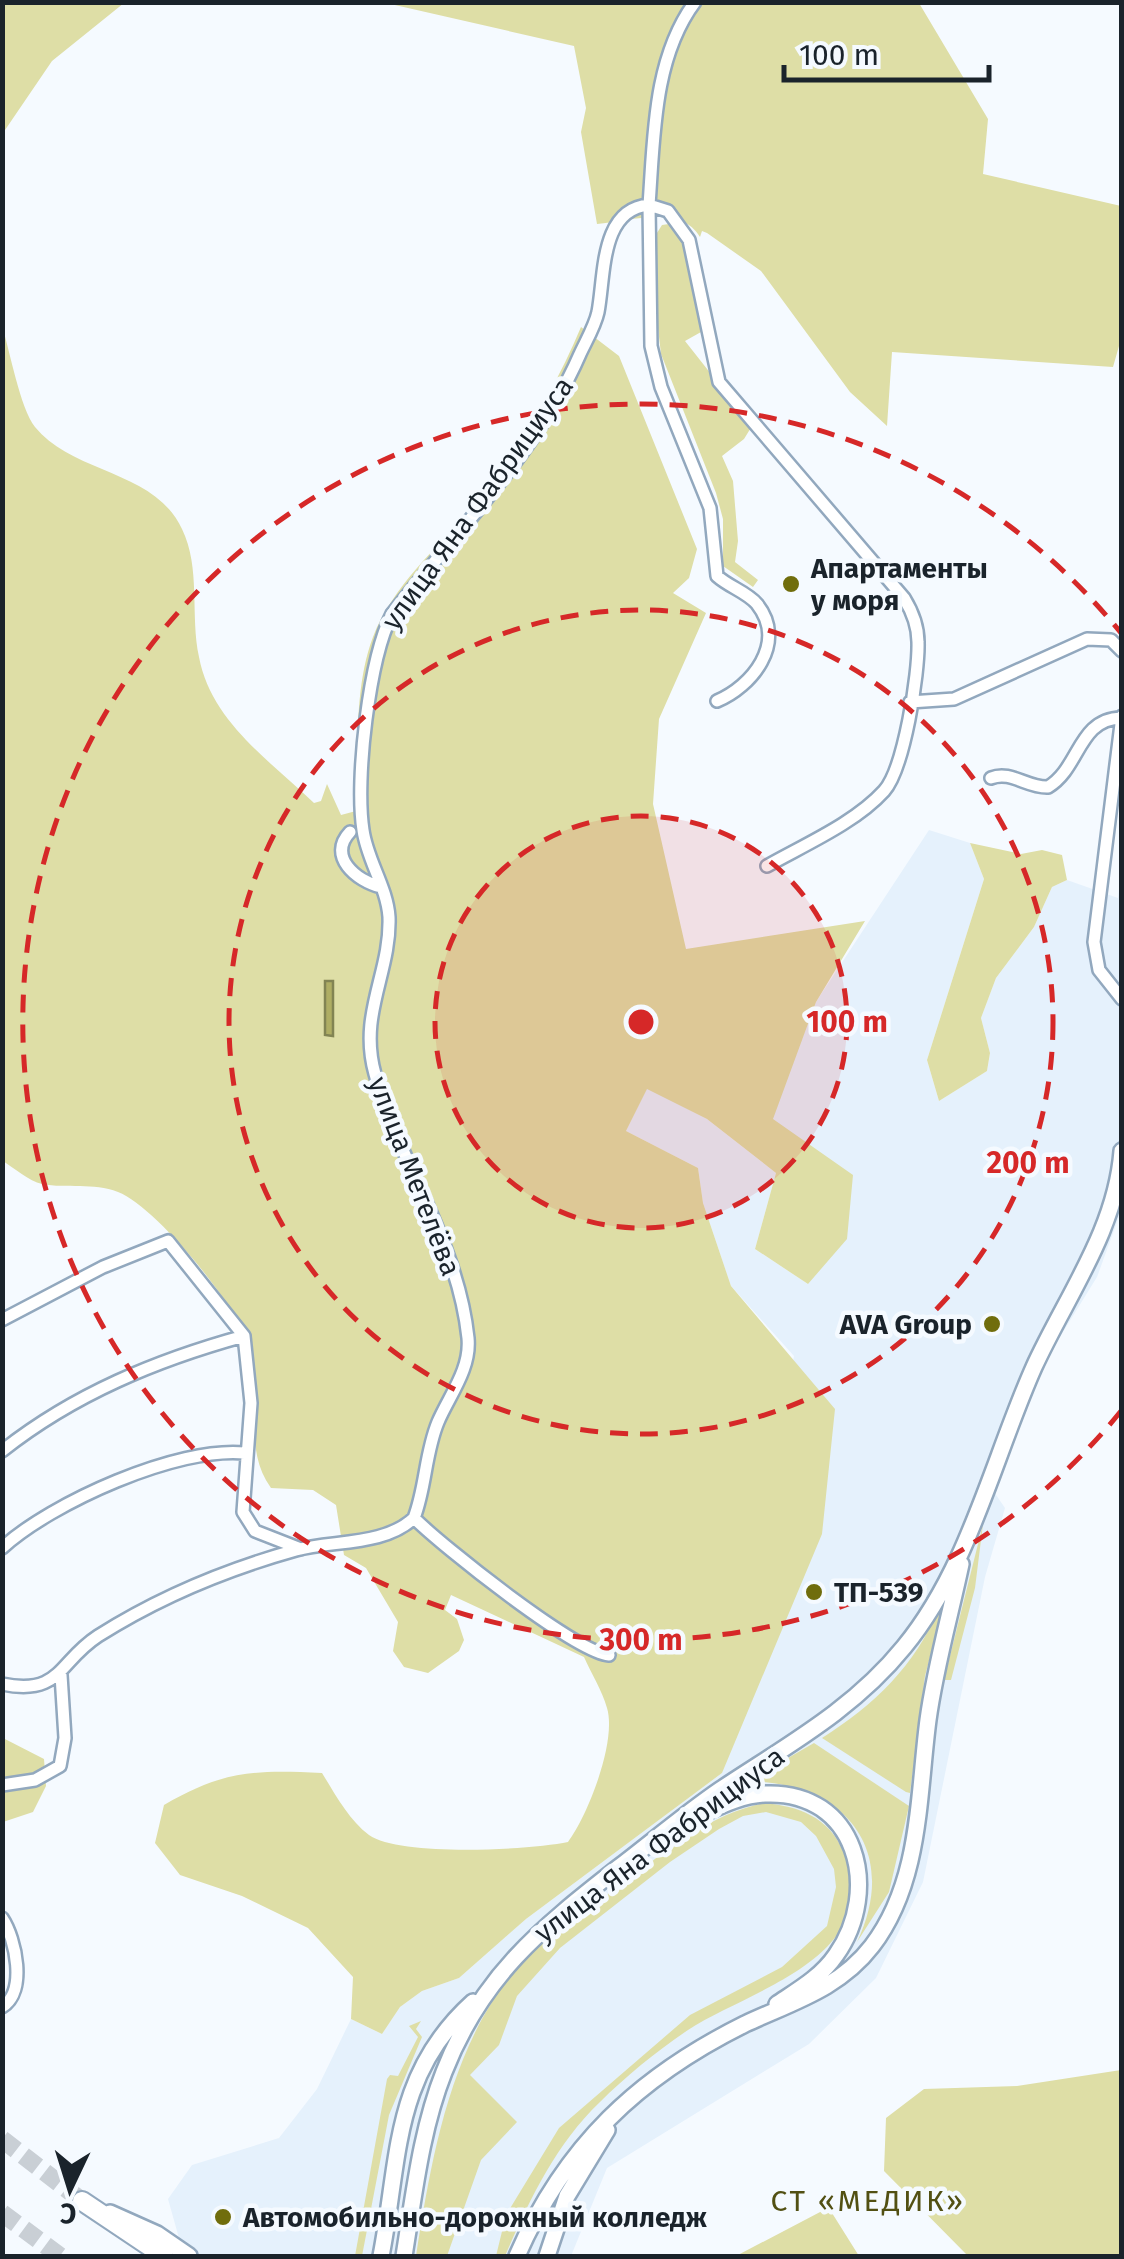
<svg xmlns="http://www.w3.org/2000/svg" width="1124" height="2259" viewBox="0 0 1124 2259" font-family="'Fira Sans',sans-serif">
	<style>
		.built { fill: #e5f1fc }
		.green { fill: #dedea6 }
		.water { fill: #afae64; stroke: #828453; stroke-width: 2.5 }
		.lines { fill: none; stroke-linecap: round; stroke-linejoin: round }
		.primary-tunnel { stroke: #c9cfd5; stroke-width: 18; stroke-dasharray: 18 9; stroke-linecap: butt }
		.street-casing { stroke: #92a8be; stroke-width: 16 }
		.secondary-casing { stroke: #92a8be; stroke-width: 20 }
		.primary-casing { stroke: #92a8be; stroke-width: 22 }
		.street { stroke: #fff; stroke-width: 11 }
		.secondary { stroke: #fff; stroke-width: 15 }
		.primary { stroke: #fff; stroke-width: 18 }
		.ring { fill: none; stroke: #d62828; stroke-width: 5; stroke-dasharray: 18 12 }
		.poi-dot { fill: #706d0c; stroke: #f5faff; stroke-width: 4 }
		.labels { text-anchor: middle; stroke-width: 9; stroke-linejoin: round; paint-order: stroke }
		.street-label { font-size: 28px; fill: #1a232b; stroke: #f5faff }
		.poi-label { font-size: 28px; font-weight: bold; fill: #1a232b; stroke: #f5faff; text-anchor: start }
		.neighbourhood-label { font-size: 30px; letter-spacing: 2.5px; fill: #525013; stroke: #f5faff }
		.centre { fill: #d62828; stroke: #f5faff; stroke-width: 5 }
		.ring-label { font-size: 30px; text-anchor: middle; font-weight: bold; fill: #d62828; stroke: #f5faff; stroke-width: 9; stroke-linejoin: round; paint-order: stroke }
	</style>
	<rect width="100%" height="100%" fill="#f5faff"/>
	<path class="built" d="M929 830 970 843 984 879 927 1060 939 1101 987 1071 990 1053 981 1018 996 978 1034 927 1052 887 1067 880 1118 898 1121 871V1211L1097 1277 1024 1395 992 1489 1005 1508 985 1577 923 1882 876 1978 809 2044 607 2168 571 2256H184L168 2199 192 2165 279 2138 317 2089 351 2019 382 2034 400 2007 422 1991 459 1978 526 1919 722 1773 794 1356 731 1286 703 1203 698 1168 626 1131 647 1088 707 1119 776 1173 755 1249 808 1284 772 1119 816 1002Z"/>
	<path class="green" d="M3 2 124 3 52 61 3 133Z
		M386 3H919L988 119 983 174 1121 206V339L1113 367 892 352 887 426 850 392 761 271 707 233 702 231 700 237C681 204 630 221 597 224L581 132 586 108 574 46Z
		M669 224C693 245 695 301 701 332L685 341 752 426 744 439 722 456 733 481 738 541 735 562 758 580 753 587 723 566V519L716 493 661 354 656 311 655 236 662 225Z
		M2 326C10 351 20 408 35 427 73 474 155 470 182 529 201 568 190 615 199 657 211 721 269 760 314 803L321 801 327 784 341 815 356 811C359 755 353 690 373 637 394 582 444 543 479 498 521 445 555 389 581 327L619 356 697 549 689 578 673 593 706 613 659 719 653 804 686 949 865 921 816 1002 773 1119 853 1175 847 1239 808 1284 755 1249 776 1173 707 1119 647 1089 626 1131 698 1168 703 1203 731 1286 835 1409 822 1534 722 1773 526 1919 459 1978 422 1991 400 2007 382 2034 351 2019 353 1977 308 1928 242 1896 180 1875 155 1843 164 1805C224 1770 255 1770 322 1773 335 1794 349 1820 369 1835 400 1857 530 1850 568 1842 588 1815 617 1741 607 1708 602 1690 591 1673 584 1657L451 1595 445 1610 457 1619 464 1640 459 1651 428 1673 404 1667 393 1651 398 1622 366 1568 344 1555 336 1505 313 1490 271 1488C242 1448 262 1399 252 1354 244 1313 157 1207 118 1192 93 1182 67 1189 42 1184 29 1181 14 1168 3 1161Z
		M970 843 1021 854 1042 850 1062 855 1067 880 1052 887 1034 927 996 978 981 1018 990 1053 987 1071 939 1101 927 1060 984 879Z
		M983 1524 975 1588 951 1680H944Z
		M939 1608 942 1611 925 1676 910 1793 906 1792 822 1738C874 1705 915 1666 939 1608Z
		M3 1738 44 1759 46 1786 33 1812 3 1822Z
		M814 1743 909 1806 889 1892 857 1942C901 1849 844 1783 748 1781Z
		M764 1803C798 1806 829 1817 843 1851 888 1957 751 1989 688 2030 658 2050 625 2077 600 2102 555 2145 529 2201 505 2256H496L506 2215 559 2128 690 2015 782 1967 827 1926 836 1887 834 1869 816 1836 801 1822 766 1812 743 1816 719 1829 670 1862 560 1948 517 1996 499 2045 470 2075 517 2122 481 2160 447 2256H416C434 2142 455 2020 545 1938 569 1916 600 1901 626 1881 670 1848 709 1815 764 1803Z
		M421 2021 416 2029 422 2037 389 2115 362 2256H355L387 2079 390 2075 398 2076 418 2037 409 2026Z
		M1121 2070V2256H968L884 2171 886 2118 924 2089 1017 2086Z
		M822 2211 832 2213 859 2256H736Z"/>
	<path class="water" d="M325 981H333V1036L325 1035Z"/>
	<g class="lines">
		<path class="primary-tunnel" d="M2 2139 82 2201
			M2 2213 60 2256"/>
		<defs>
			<path id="street" d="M717 701C751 687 788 643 757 604 747 592 729 587 717 576L710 508 661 387 651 346 649 205 668 211 689 240 719 382 904 598C912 611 918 626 918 642 919 673 904 769 884 791 855 823 804 845 767 866
				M910 702 954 699 1087 639 1111 640 1122 651
				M1122 716 1094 942 1099 970 1122 999
				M991 778C1011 770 1027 788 1048 787 1080 768 1078 719 1121 718
				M350 832C327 856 356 881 381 887
				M2 1320 103 1267 168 1241 244 1336 251 1403 243 1512 255 1531 301 1549
				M2 1451C74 1394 157 1360 244 1336
				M2 1548C51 1503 178 1446 245 1453
				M609 1655C575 1652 442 1546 414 1518 426 1487 425 1453 438 1422 449 1396 471 1369 468 1338 458 1242 400 1165 375 1074 358 1014 391 973 389 917 387 887 367 860 363 830 355 780 369 659 392 614 456 532 538 451 580 354 586 341 595 326 598 312 605 275 600 209 649 205 654 138 653 58 695 2
				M2 1684C61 1696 58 1662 98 1636 158 1598 228 1569 296 1550 334 1540 384 1546 414 1518
				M2 1785 35 1780 60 1766 65 1738 61 1675
				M2 1918C16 1939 27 1992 2 2007"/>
			<path id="secondary" d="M693 1818C716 1808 740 1795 765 1794 857 1790 882 1890 836 1955 821 1977 798 1990 777 2004
				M110 2213 157 2234 189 2256
				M381 2256C400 2159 392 2075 473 2002
				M404 2256C414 2195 421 2130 444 2072 481 1977 540 1929 618 1868 652 1842 685 1814 720 1790 786 1746 853 1710 904 1647 969 1568 993 1459 1034 1367 1066 1297 1116 1230 1122 1151
				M517 2256C565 2146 638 2077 745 2024 792 2002 839 1989 872 1946 921 1882 918 1796 928 1720 935 1668 950 1616 961 1564
				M547 2256 567 2196 607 2130"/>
			<path id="primary" d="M82 2201 164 2256"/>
		</defs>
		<use href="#street" class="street-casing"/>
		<use href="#secondary" class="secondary-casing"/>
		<use href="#primary" class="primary-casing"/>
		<use href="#street" class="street"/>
		<use href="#secondary" class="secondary"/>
		<use href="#primary" class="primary"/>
	</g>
	<circle cx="641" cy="1022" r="206" fill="#d62828" fill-opacity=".12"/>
	<g class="ring">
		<circle cx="641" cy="1022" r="206"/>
		<circle cx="641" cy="1022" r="412"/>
		<path d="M1121 1411A618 618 0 1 1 1121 633"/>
	</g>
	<g class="poi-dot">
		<circle cx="791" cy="584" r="10"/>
		<circle cx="992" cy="1324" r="10"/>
		<circle cx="814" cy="1592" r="10"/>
		<circle cx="223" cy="2217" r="10"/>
	</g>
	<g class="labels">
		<g class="street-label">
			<text transform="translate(477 503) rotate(-54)" y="10">улица Яна Фабрициуса</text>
			<text transform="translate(415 1176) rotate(69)" y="10">улица Метелёва</text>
			<text transform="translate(659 1844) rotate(-37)" y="10">улица Яна Фабрициуса</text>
		</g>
		<g class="poi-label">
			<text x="811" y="578">Апартаменты<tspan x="811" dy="32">у моря</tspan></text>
			<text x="972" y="1334" text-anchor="end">AVA Group</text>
			<text x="834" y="1602">ТП-539</text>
			<text x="243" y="2227">Автомобильно-дорожный колледж</text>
		</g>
		<g class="neighbourhood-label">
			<text x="868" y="2211">СТ «МЕДИК»</text>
		</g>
	</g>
	<circle cx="641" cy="1022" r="15" class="centre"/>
	<g class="ring-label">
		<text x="847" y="1032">100 m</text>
		<text x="1028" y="1173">200 m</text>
		<text x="641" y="1650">300 m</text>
	</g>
	<rect width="1124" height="2259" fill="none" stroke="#1a232b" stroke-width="10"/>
	<g transform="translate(70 2189) rotate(184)" stroke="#f5faff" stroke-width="8" paint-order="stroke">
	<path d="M0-8L18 38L0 25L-18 38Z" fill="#1a232b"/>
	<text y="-15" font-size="28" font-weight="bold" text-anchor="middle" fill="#1a232b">С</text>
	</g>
	<path d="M784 65v15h205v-15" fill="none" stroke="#1a232b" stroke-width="5"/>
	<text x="799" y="65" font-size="30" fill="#1a232b" stroke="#f5faff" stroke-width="8" paint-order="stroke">100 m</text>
</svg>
